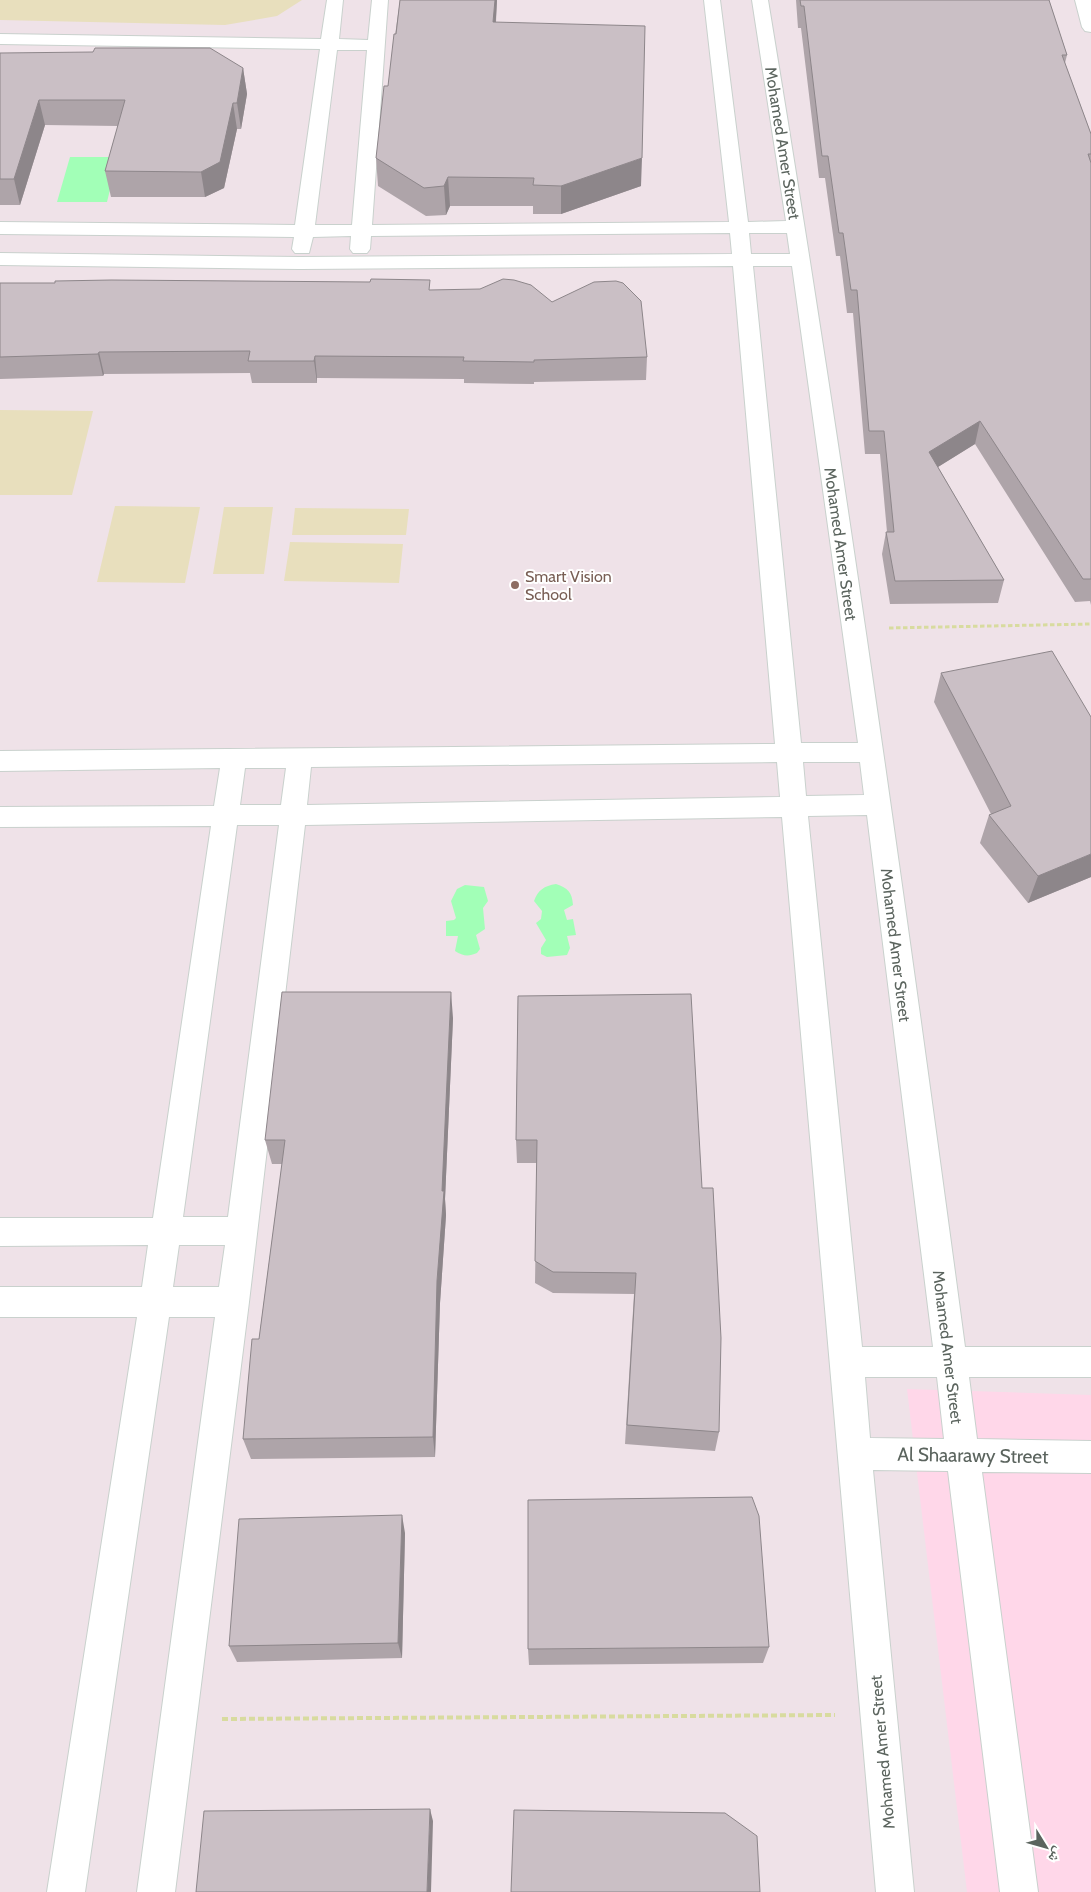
<svg xmlns="http://www.w3.org/2000/svg" width="1091" height="1892" viewBox="0 0 1091 1892" font-family="Cabin,'Noto Naskh Arabic',sans-serif">
	<style>
		.commercial { fill: #ffd7e9 }
		.green { fill: #e8dfbd }
		.water { fill: #a2ffb7 }
		.lines { fill: none; stroke-linecap: round; stroke-linejoin: round }
		.street-casing { stroke: #c9d1cd; stroke-width: 2 }
		.path-far1 { stroke: #d8db9f; stroke-width: 3; stroke-dasharray: 4.5 2.5; stroke-linecap: butt }
		.path { stroke: #d8db9f; stroke-width: 4; stroke-dasharray: 6 3; stroke-linecap: butt }
		.street { fill: #fff; fill-rule: evenodd }
		.wall { fill: #aea4a9 }
		.shaded-wall { fill: #8d868a }
		.building { fill: #cabfc5; stroke: #8d868a }
		.education-dot { fill: #8d6e63; stroke: #fff; stroke-width: 2 }
		.labels { text-anchor: middle; stroke-width: 4; stroke-linejoin: round; paint-order: stroke }
		.street-label { font-size: 16px; fill: #5b645e; stroke: #fff }
		.education-label { font-size: 16px; fill: #785e54; stroke: #fff; text-anchor: start }
		.near-street-label { font-size: 19px; fill: #5b645e; stroke: #fff }
	</style>
	<rect width="100%" height="100%" fill="#efe2e8"/>
	<path class="commercial" d="M907 1389 1091 1395V1892H967Z"/>
	<path class="green" d="M0 0H302L277 16 225 25 0 20Z
		M0 410 93 411 72 495H0Z
		M115 506 200 507 185 583 97 582Z
		M224 507H273L264 574H213Z
		M295 508 409 509 406 535H292Z
		M290 542 403 544 399 583 284 581Z"/>
	<path class="water" d="M70 157H118L107 202H57Z
		M556 884C568 888 572 892 573 905L564 910 567 920 573 919 576 935 567 936 570 948 567 955 547 957 541 954V948L546 940 536 923 541 919 542 911 534 901C538 890 544 886 556 884Z
		M465 885 484 887 488 901 483 908 485 929 476 935 480 949 477 953C468 957 463 956 455 951L458 936H446V921L454 920 456 918 451 901 457 889Z"/>
	<g class="lines">
		<defs>
			<path id="street" d="M327 0H343L339 39 368 40 372 0H388L372 225 729 222 704 0H720L748 222 786 221 752 0H768C842 448 905 897 965 1347H1091V1377H969L977 1439 1091 1441V1473L982 1472 1038 1892H1000L948 1471 873 1470 914 1892H876L782 817 305 825 249 1302 175 1892H137L215 1317H169L85 1892H47L137 1317H0V1287H142L148 1245 0 1246V1218H153L211 826 0 827V807L214 806 220 768 0 771V751L775 744 733 266 300 269 0 265V253L300 257 732 254 730 233 371 236 370 249 367 253H353L350 249 351 236 313 237 309 253H295L292 249 294 237 0 234V222L295 225 320 49 0 44V34L321 39ZM337 50H367L352 225H315ZM749 233H787L790 254H751ZM753 266H792L858 743H801ZM777 762 780 797 307 805 311 767ZM803 762H860L864 795 806 796ZM245 768H286L281 805H240ZM867 815 933 1347H862L808 816ZM237 825H279L228 1217H183ZM179 1245H225L219 1287H173ZM865 1377H937L944 1439 870 1438Z
				M1075 0H1091V32L1085 31 1082 27Z"/>
		</defs>
		<use href="#street" class="street-casing"/>
		<path class="path-far1" d="M889 628 1091 624"/>
		<path class="path" d="M222 1719 835 1715"/>
		<use href="#street" class="street"/>
	</g>
	<path class="wall" d="M400 0H497L496 22 641 186 561 214H533V206H450L446 215 426 216 378 186 376 158 388 86Z
		M796 0H1049L1067 55 1065 63 1091 134V605L1090 601 1075 602 975 444 938 467 1004 580 998 603 890 604 882 554 886 532H887L880 454H865L853 313H847L840 256H836L825 178H819L801 28H798Z
		M0 53 243 68 247 94 241 129H237L224 188 205 197H111L105 171 118 126 45 125 20 205H0Z
		M0 283 431 290 552 302 647 357 646 380 534 382V384L464 383V379L317 378V383H252L250 373 104 374 103 376 0 379Z
		M941 673 1091 877 1028 903 980 843 989 815 991 814 934 702Z
		M518 996 702 1188 719 1432 715 1451 625 1444 634 1294 553 1293 535 1283 537 1163H517L516 1140Z
		M453 1018 445 1199 446 1215 440 1303 435 1457 251 1459 243 1439 259 1339 282 1164H272L265 1140Z
		M405 1533 402 1658 237 1662 229 1646Z
		M769 1647 763 1663 529 1665 528 1649Z"/>
	<path class="shaded-wall" d="M495 0H497L494 50 493 22Z
		M243 68 247 94 241 129 237 103Z
		M39 100 45 125 20 205 14 179Z
		M233 103 237 129 224 188 205 197 201 172Z
		M642 158 641 186 561 214V186Z
		M448 177 450 206 446 215 444 186Z
		M99 352 104 374 103 376 98 354Z
		M315 356 317 378V383L314 361Z
		M980 421 975 444 925 475 929 452Z
		M1091 854V877L1028 903 1038 876Z
		M451 992 453 1018 445 1199 446 1215 440 1303 435 1457 433 1437 437 1281Z
		M402 1515 405 1533 402 1658 398 1643Z
		M430 1809 433 1821 431 1892H427Z"/>
	<path class="building" d="M400 0H495L493 22 645 26 642 158 561 186 533 185 534 178 448 177 444 186 424 188 376 158 384 86H388L394 34H396Z
		M800 0H1049L1067 55H1062L1091 134V154H1088L1091 163V579H1083L980 421 929 452 1004 580 895 581 886 532H894L884 431H869L857 290H851L843 233H839L828 156H822L804 6H801Z
		M95 48H210L243 68 237 103H233L220 162 201 172 105 171 125 100H39L14 179H0V53L93 52Z
		M371 279 430 280 429 290 480 289 503 279 514 280 531 285 552 302 594 282 616 281 623 283 641 301 647 357 534 360V362L463 361 464 357 315 356 314 361H248L250 351 99 352 98 354 0 357V283H55V281L111 280 370 282Z
		M1052 651 1091 717V854L1038 876 989 815 1011 806 941 673Z
		M282 992H451L442 1191H444L437 1281 433 1437 243 1439 252 1339H259L285 1140H265Z
		M691 994 702 1188H713L721 1338 719 1432 627 1425 636 1273 553 1272 535 1261 537 1140H516L518 996Z
		M752 1497 759 1516 769 1647 528 1649V1500Z
		M402 1515 398 1643 229 1646 239 1519Z
		M430 1809 427 1892H196L204 1811Z
		M514 1810 725 1813 757 1836 760 1892H511Z"/>
	<circle class="education-dot" cx="515" cy="585" r="5"/>
	<g class="labels">
		<g class="street-label">
			<text transform="translate(783 143) rotate(81)" y="6">Mohamed Amer Street</text>
			<text transform="translate(841 544) rotate(82)" y="6">Mohamed Amer Street</text>
			<text transform="translate(896 945) rotate(83)" y="6">Mohamed Amer Street</text>
			<text transform="translate(948 1347) rotate(83)" y="6">Mohamed Amer Street</text>
			<text transform="translate(882 1752) rotate(-95)" y="6">Mohamed Amer Street</text>
		</g>
		<g class="education-label">
			<text x="525" y="582">Smart Vision<tspan x="525" dy="18">School</tspan></text>
		</g>
		<g class="near-street-label">
			<text transform="translate(973 1455) rotate(1)" y="7">Al Shaarawy Street</text>
		</g>
	</g>
	<g transform="translate(1046 1847) rotate(127)" stroke="#ffffff" stroke-width="4" paint-order="stroke">
	<path d="M0-4L9 19L0 12L-9 19Z" fill="#5b645e"/>
	<text y="-8" font-size="14" font-weight="bold" text-anchor="middle" fill="#5b645e">ش</text>
	</g>
</svg>
